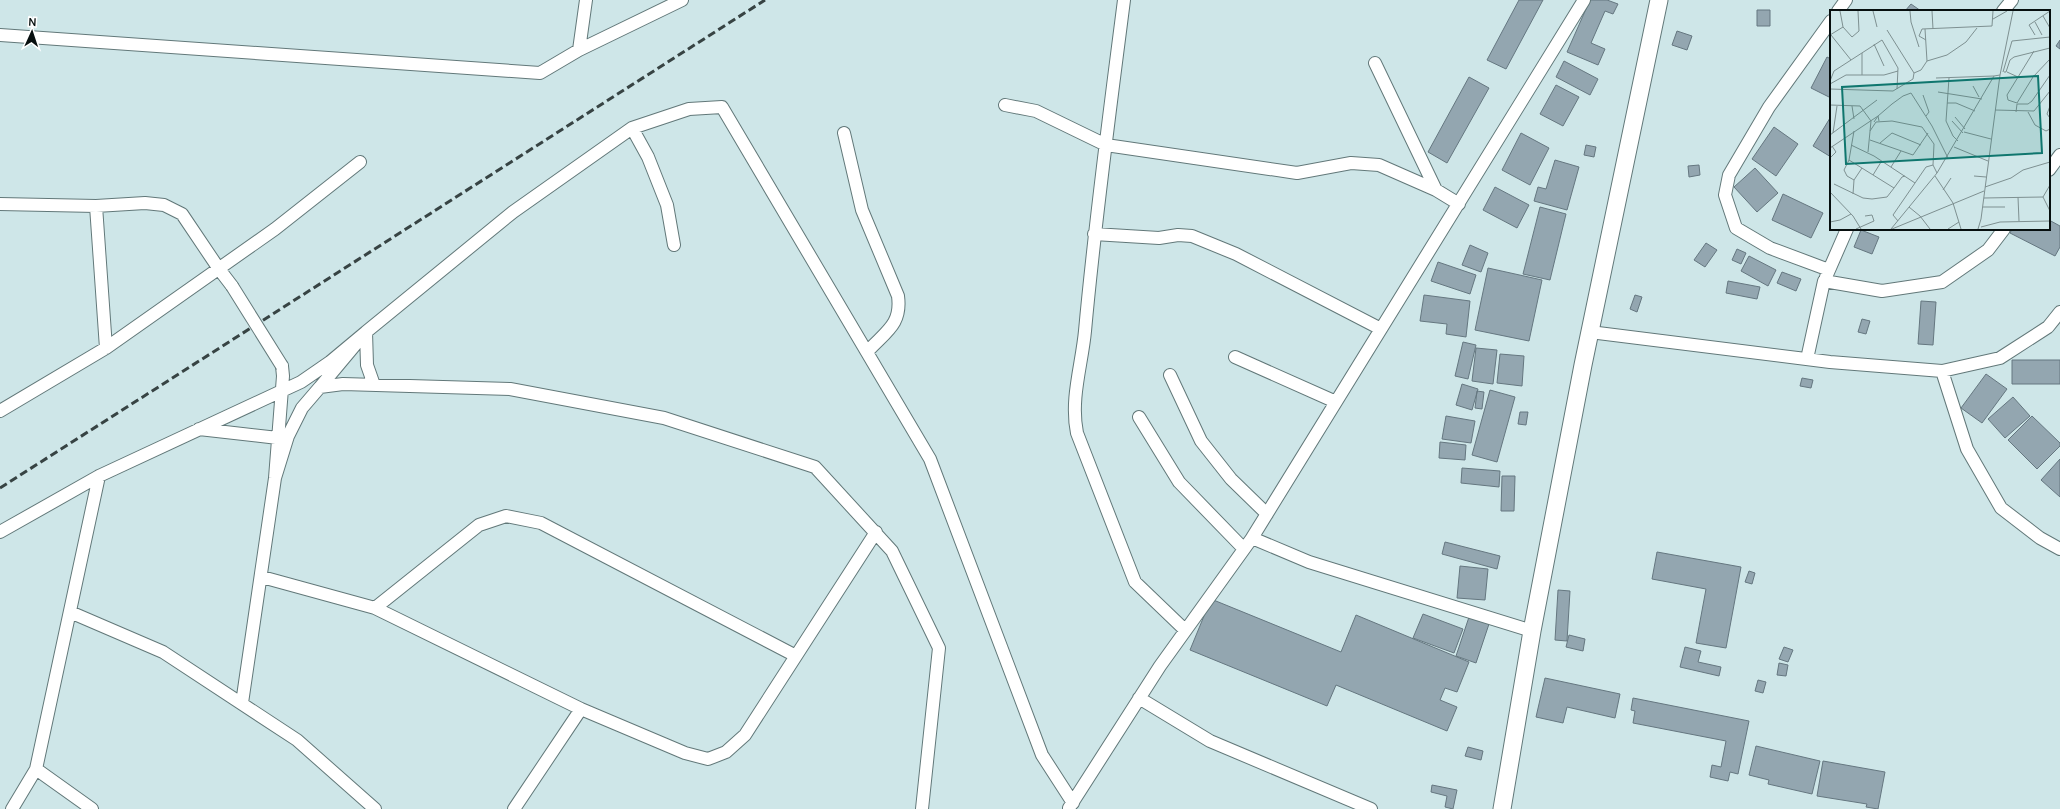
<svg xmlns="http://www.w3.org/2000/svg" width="2060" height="809" viewBox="0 0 2060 809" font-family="Manrope,sans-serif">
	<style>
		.building { fill: #93a6b0; stroke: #657780 }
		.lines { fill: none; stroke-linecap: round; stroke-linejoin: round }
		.street-casing { stroke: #627879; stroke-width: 14 }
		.secondary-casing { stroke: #627879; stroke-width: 19 }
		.street { stroke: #fff; stroke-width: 12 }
		.secondary { stroke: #fff; stroke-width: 17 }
		.rail { stroke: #374343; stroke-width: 3; stroke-dasharray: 8 4; stroke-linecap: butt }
		.street-bridge-casing { stroke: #627879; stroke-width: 14; stroke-linecap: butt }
		.street-bridge { stroke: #fff; stroke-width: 12 }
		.inset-road { fill: none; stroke: #7e9091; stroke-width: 1 }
		.view { fill: #0f766e; fill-opacity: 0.15; stroke: #0f766e; stroke-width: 2 }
		.inset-edge { fill: none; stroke: #070f0f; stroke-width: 2 }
	</style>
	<rect width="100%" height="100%" fill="#cee6e8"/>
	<path class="building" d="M1519 0H1543L1506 69 1487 60Z
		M1590 0H1607L1618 4 1613 14 1605 11 1591 43 1605 49 1598 65 1567 52Z
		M1911 4 1921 11H1905Z
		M1757 10H1770V26H1757Z
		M1677 31 1692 36 1687 50 1672 45Z
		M2060 40V49L2056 46Z
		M1827 57 1831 59V98L1811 88Z
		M1564 61 1598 79 1590 95 1556 77Z
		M1469 77 1489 88 1447 163 1428 152Z
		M1556 85 1579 97 1563 126 1540 114Z
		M1830 118 1831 119V157L1813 146Z
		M1774 127 1798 144 1776 176 1752 159Z
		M1521 133 1549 148 1530 185 1502 170Z
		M1586 145 1596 147 1594 157 1584 155Z
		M1555 160 1579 167 1567 210 1534 201 1538 187 1546 189Z
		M1699 165 1700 175 1689 177 1688 166Z
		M1755 168 1778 193 1757 212 1734 187Z
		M1495 187 1529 205 1517 228 1483 210Z
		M1783 194 1823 213 1811 238 1772 220Z
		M1540 207 1566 214 1550 280 1523 274Z
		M2049 220 2060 226V247L2055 256 2010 233 2012 229H2049Z
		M1861 230 1879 237 1872 254 1854 247Z
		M1706 243 1717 250 1705 267 1694 260Z
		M1470 245 1488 253 1481 272 1462 265Z
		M1737 249 1746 253 1741 264 1732 260Z
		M1749 256 1776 270 1768 286 1741 271Z
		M1438 262 1476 275 1470 294 1431 281Z
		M1488 268 1542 280 1529 341 1475 330Z
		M1782 272 1801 279 1796 291 1777 283Z
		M1728 281 1760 287 1757 299 1726 293Z
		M1424 295 1470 301 1466 337 1446 334 1447 324 1420 321Z
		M1635 295 1642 297 1637 312 1630 309Z
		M1921 301 1936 302 1933 345 1918 344Z
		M1862 319 1870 321 1866 334 1858 332Z
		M1463 342 1476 345 1468 379 1455 376Z
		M1476 348 1497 350 1493 384 1472 381Z
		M1500 354 1524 356 1522 386 1497 383Z
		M2012 360H2060V384H2012Z
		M1986 374 2007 389 1982 423 1961 408Z
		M1802 378 1813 380 1811 388 1800 386Z
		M1462 384 1478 389 1472 410 1456 405Z
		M1490 390 1515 397 1497 462 1472 455Z
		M1477 391 1484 392 1482 409 1475 408Z
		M2013 397 2030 416 2005 438 1988 419Z
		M1520 412H1528L1526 425 1518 424Z
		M1446 416 1475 421 1471 443 1442 439Z
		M2032 416 2060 443V446L2037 469 2008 440Z
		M1440 442 1466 445 1465 460 1439 458Z
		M2060 459V497L2041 480Z
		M1462 468 1500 471 1499 487 1461 483Z
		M1502 476H1515L1514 511H1501Z
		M1445 542 1500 556 1497 569 1442 554Z
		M1657 552 1741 567 1726 648 1696 643 1706 589 1652 579Z
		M1460 566 1488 569 1485 600 1457 598Z
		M1749 571 1755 573 1752 584 1745 582Z
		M1558 590 1570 591 1567 641 1555 640Z
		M1211 599 1341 652 1356 615 1469 662 1457 692 1445 688 1440 700 1457 707 1447 731 1336 685 1327 706 1190 650Z
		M1423 614 1463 629 1454 653 1413 638Z
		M1469 617 1489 624 1476 663 1456 656Z
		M1569 635 1585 639 1583 651 1566 647Z
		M1685 647 1701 651 1698 662 1721 667 1719 676 1680 667Z
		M1784 647 1793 650 1788 662 1779 659Z
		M1779 663 1788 665 1786 676 1777 675Z
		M1545 678 1620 694 1615 718 1567 707 1563 723 1536 717Z
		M1758 680 1766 682 1763 693 1755 691Z
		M1633 698 1749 721 1738 774 1730 772 1728 781 1710 777 1712 765 1721 767 1726 741 1633 723 1635 711 1631 710Z
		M1756 746 1820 761 1812 794 1768 784 1769 780 1749 775Z
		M1468 747 1483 751 1481 760 1465 756Z
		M1823 761 1885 772 1878 809 1866 807 1867 804 1817 796Z
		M1432 785 1457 790 1453 809 1445 807 1447 796 1431 792Z"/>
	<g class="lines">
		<defs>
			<path id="street" d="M1124 0C1110 110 1095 220 1085 331 1082 364 1070 399 1077 433L1135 582 1185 630
				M1838 11 1846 0
				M2003 11 2012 0
				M0 35 540 73 579 50 682 0
				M579 50 586 0
				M1375 63 1436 190
				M1005 105 1036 111 1106 145 1297 173 1351 163 1379 165 1436 190 1459 204
				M632 128 648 157 667 205 674 245
				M844 133 862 210 898 296C902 325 885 332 867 352
				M2049 170 2060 155
				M0 204 96 206 145 203 164 205 182 214 219 269 232 286
				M96 206 106 348
				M1094 234 1159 238 1178 235 1192 236 1236 254 1381 329
				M1829 270 1770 248 1736 228 1725 195 1729 175 1769 107 1831 21
				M1826 277 1847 229
				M1590 332 1830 362 1942 371 2000 358 2048 327 2060 312
				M1235 357 1336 402
				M1807 359 1824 281 1882 291 1942 282 1988 250 2004 229
				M1942 371 1967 449 2001 508 2040 538 2060 549
				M1170 375 1201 441 1231 479 1267 514
				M374 385 367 365 366 332 513 212 632 128 689 109 722 107 930 459 1042 755 1073 803
				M0 411 106 348 275 229 360 162
				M1139 417 1179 482 1244 549
				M199 429 278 438
				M275 478 288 436 302 408 320 387 343 384 510 389 664 418 815 467 892 551 939 648 922 809
				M0 532 99 476 301 382 330 362 366 332 320 387
				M1252 538 1309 562 1532 631
				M262 577 375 608 581 709 685 753 708 759 726 752 745 735 876 532
				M375 608 479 525 506 516 541 523 796 656
				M70 612 163 652 297 740 375 809
				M1139 698 1210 741 1371 809
				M242 703 275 478 283 376 282 366
				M36 769 92 809
				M1069 808 1160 666 1252 538 1584 0
				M12 809 36 769 99 476
				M514 809 581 709"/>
			<path id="secondary" d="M1502 809 1532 631 1583 365 1659 0"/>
		</defs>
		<use href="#street" class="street-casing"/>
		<use href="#secondary" class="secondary-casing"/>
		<use href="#street" class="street"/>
		<use href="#secondary" class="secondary"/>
		<path class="rail" d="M0 488 765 0"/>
		<defs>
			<path id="street-bridge" d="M232 286 282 366"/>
		</defs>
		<use href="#street-bridge" class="street-bridge-casing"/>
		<use href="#street-bridge" class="street-bridge"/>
	</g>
	<g transform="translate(1830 10)">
		<rect width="220" height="220" fill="#cee6e8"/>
		<path class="inset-road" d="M10 1 13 17 22 27 29 21 28 1M43 1 47 17M80 1 81 12 89 37M102 1 103 19M213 6 220 18M163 9 177 1M205 12 212 25M95 19 97 51 117 45 136 32 147 18M57 20 84 63M0 25 13 17M1 25 21 50M205 25 199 15 220 1M96 30 89 26 92 19 162 16 163 1M44 34 54 56M32 43V65M173 62 182 31 220 27M174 62H176L180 50 184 47 220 38M177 62 188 67M84 63 91 60 97 51M106 68 164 66M119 68 116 111 123 126 128 131M0 71 4 61 52 30 68 58 67 79M0 74 16 65H54L68 61M143 76 149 87M0 79 63 81 83 69 84 63M108 82 152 89M93 85 99 102 96 106M117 93H126L145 101M187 93 178 90 177 85 204 41M187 93 203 67 220 49M0 95 30 96 41 111 38 142M22 96 24 109M220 96 217 104 220 108M165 100 204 101 220 81M186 102 187 94H198L202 91 220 65M198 102 205 115 216 121 220 119M125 107 135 119M49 111 48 106 62 94 73 86 81 83 102 116 118 148M122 111 133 123M24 121 19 150 14 160 17 166 24 170M40 121 46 112 62 111 92 117 104 134 103 155 107 163M134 122 161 129M3 123 7 96M0 125 47 90M40 130 83 145 98 123M50 133 62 123 91 135M21 135 44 146 85 173M124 137 158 151M0 138 48 106 44 112M0 148 6 142 2 136M19 150 64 178 72 167 75 166M61 157 71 141M43 165 51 152M105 166 123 193 131 219M144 166 156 167M4 174 33 188 42 189 57 187 64 178M155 177 181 168 193 160 220 152M113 180 121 168M0 182 23 206 31 219M23 184 24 170 32 158M188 187 189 211M213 187 220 201M213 187 220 175M154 188 213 187M79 197 90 206 100 219M153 197H175M68 211 63 205 96 157 103 155M0 212 10 210 21 204M151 217 170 212 220 211M26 219 44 211 42 205 35 206M61 219 107 163 164 66 170 65M62 219 154 181M118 219 129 212M148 219 151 209 170 65 183 1"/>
		<path class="view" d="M208 66 212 143 16 154 12 77Z"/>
		<rect width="220" height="220" class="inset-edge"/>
	</g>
	<g transform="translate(32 32) rotate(3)" stroke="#ffffff" stroke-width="3" paint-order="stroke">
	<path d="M0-3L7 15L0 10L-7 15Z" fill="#070f0f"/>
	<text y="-6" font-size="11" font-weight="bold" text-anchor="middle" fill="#070f0f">N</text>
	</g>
</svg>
